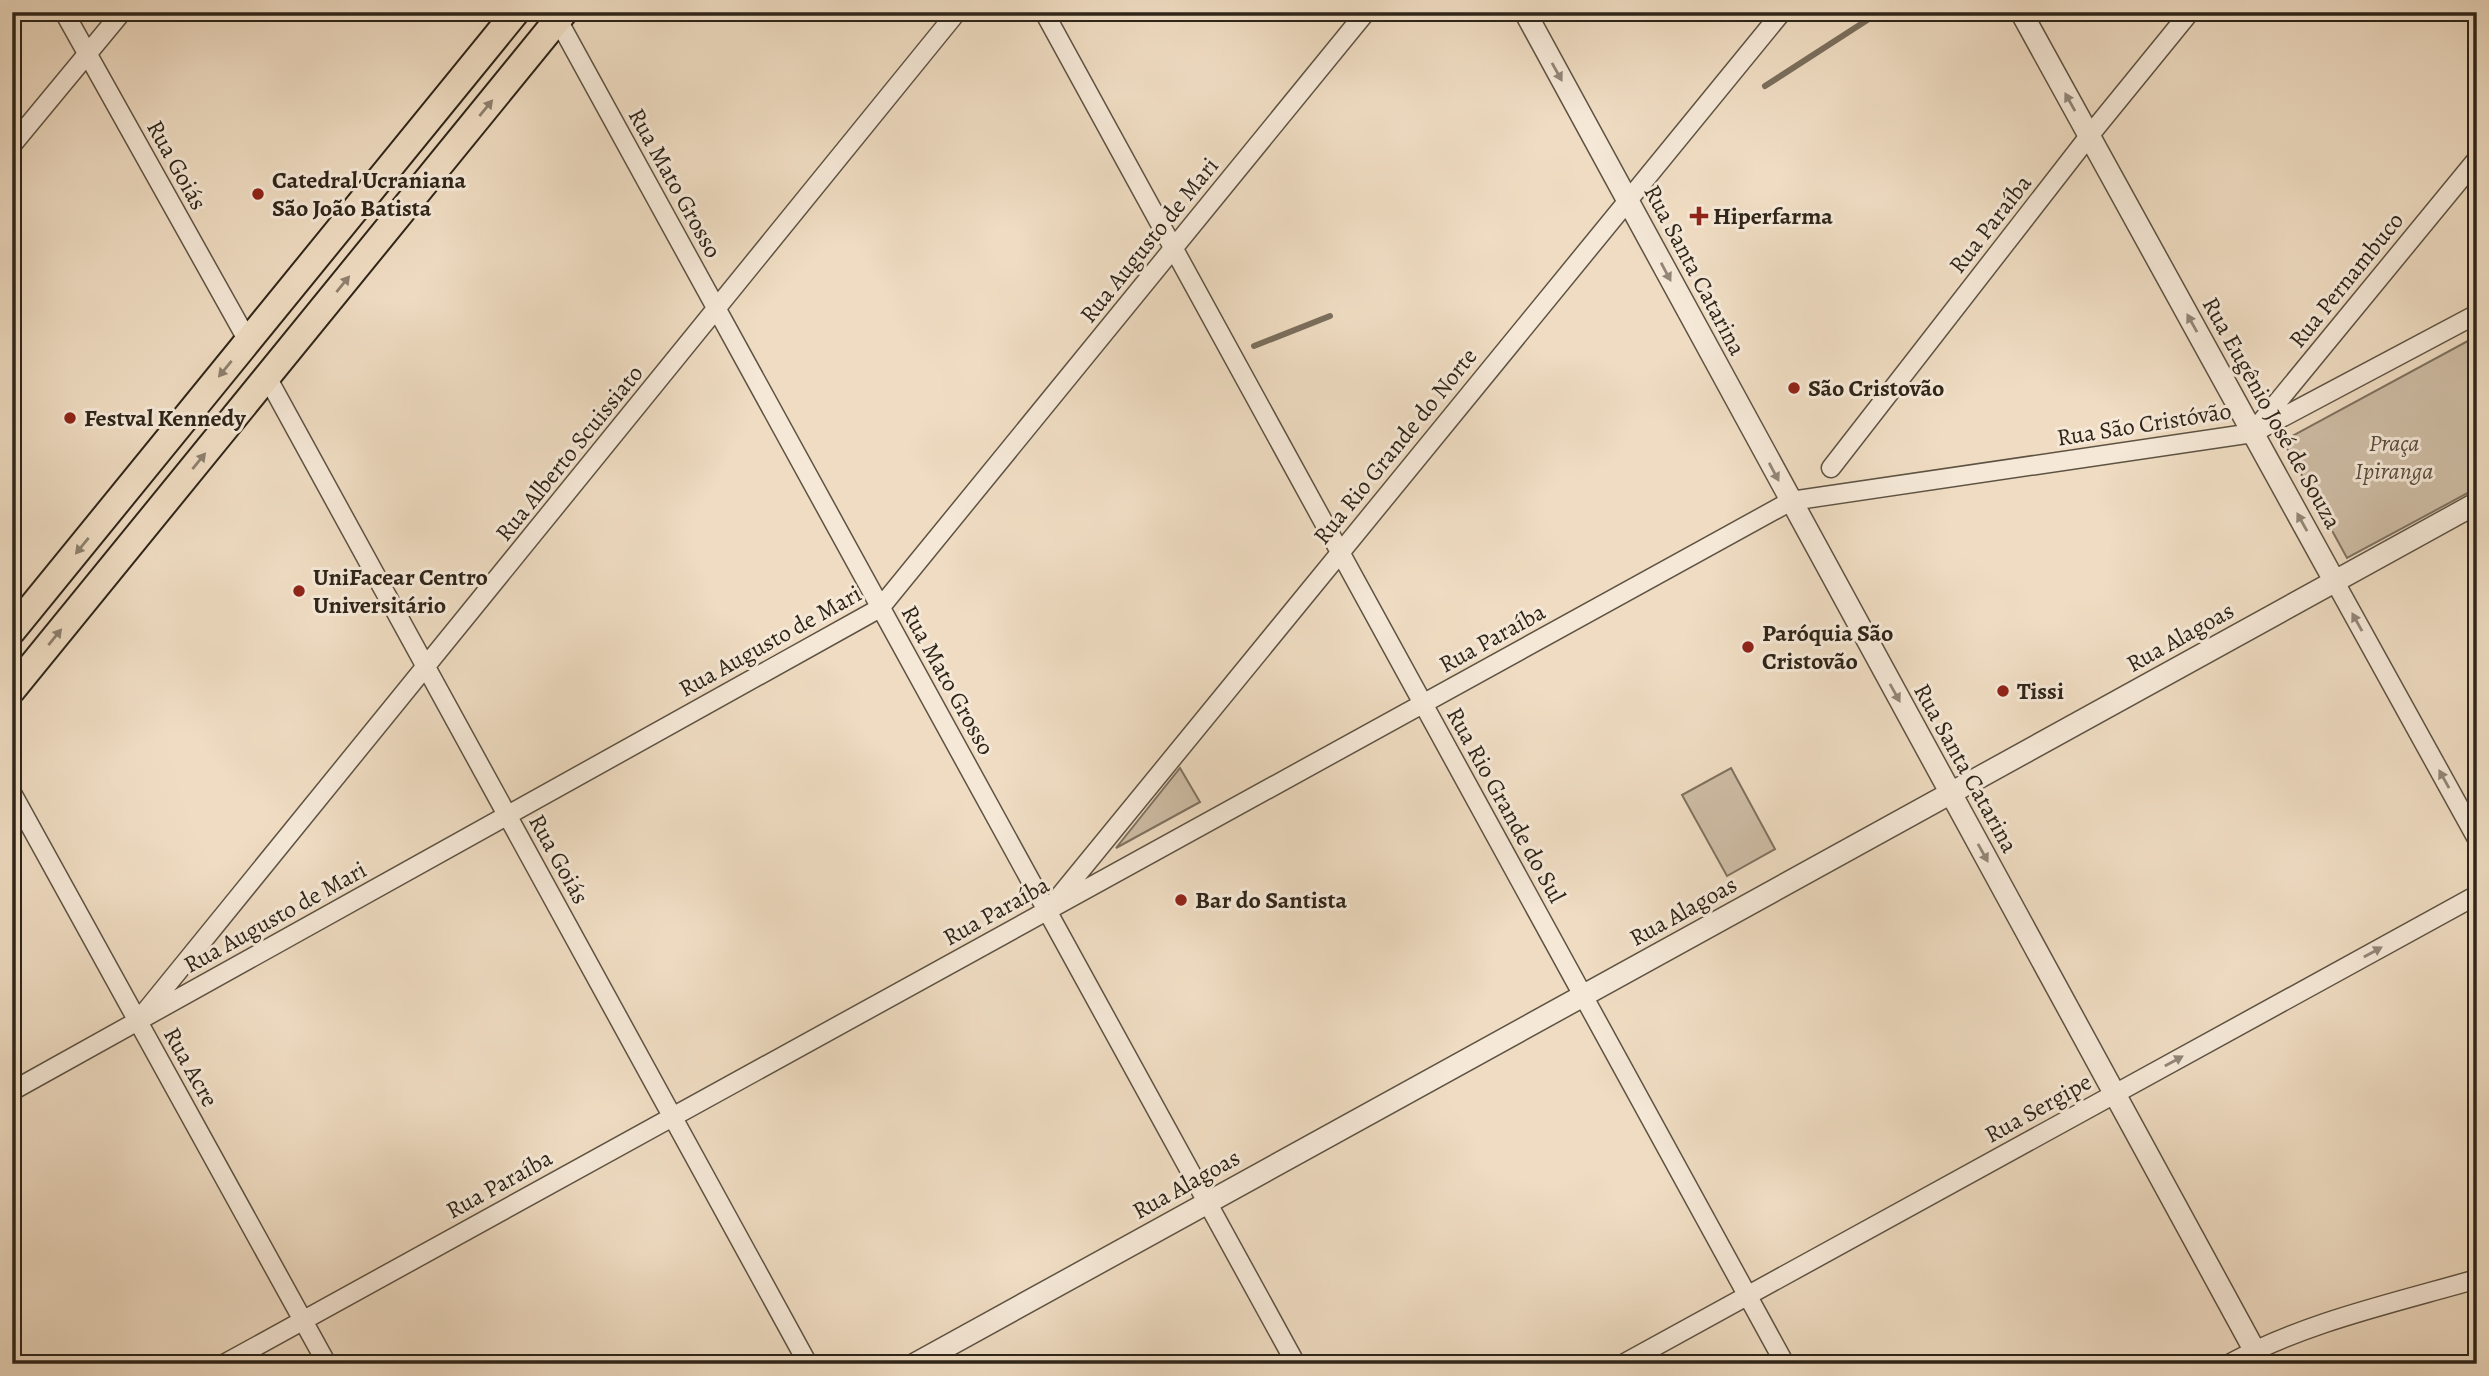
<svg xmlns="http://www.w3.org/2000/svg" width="2489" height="1376" viewBox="0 0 2489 1376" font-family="Alegreya,serif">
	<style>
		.green { fill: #cebda5; stroke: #7e715f; stroke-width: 2 }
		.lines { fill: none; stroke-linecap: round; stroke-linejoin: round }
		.stream { stroke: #7a6e5c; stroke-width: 6 }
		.minor-casing { stroke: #5e5343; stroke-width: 21 }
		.tertiary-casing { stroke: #5e5343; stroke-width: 24 }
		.primary-casing { stroke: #2e2519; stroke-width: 30 }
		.minor { stroke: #f5e8d7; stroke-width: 18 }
		.tertiary { stroke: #f5e8d7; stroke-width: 21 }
		.primary { stroke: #efdcc2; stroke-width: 26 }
		.oneway { fill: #928678 }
		.oneway2 { fill: #8e806e }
		.poi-dot { fill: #8f2418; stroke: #f5e8d7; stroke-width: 2.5 }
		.labels { text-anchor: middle; stroke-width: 6; stroke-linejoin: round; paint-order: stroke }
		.street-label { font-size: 24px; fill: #2e2519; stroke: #f5e8d7 }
		.poi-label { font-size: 24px; font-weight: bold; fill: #2e2519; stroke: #f5e8d7; text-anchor: start }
		.park-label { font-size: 24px; font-style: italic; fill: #564b3c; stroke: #f5e8d7 }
	</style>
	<rect width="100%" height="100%" fill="#efdcc2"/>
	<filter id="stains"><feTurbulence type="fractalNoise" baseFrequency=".00286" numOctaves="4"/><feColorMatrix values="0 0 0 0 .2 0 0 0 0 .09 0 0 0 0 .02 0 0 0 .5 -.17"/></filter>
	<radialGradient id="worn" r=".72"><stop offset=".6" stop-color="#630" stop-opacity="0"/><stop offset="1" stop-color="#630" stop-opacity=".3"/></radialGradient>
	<path class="green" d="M2477 336V488L2347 558 2283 441Z
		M1180 768 1200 802 1116 848Z
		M1731 768 1775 849 1727 876 1682 795Z"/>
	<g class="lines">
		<path class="stream" d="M1765 86 1875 15
			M1254 346 1330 316"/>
		<defs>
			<path id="minor" d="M64 12 248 341
				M1044 12 1785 1364
				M558 20 1296 1364
				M12 145 122 12
				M267 377 808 1364
				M2257 427 2477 159
				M1831 468 2089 136 2190 12
				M2335 582 2477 839
				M12 793 327 1364
				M1054 903 1782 12
				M145 1012 957 12
				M12 1091 880 608 1366 12
				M224 1364 1791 501 2253 433 2477 314
				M1623 1364 2477 895
				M2229 1364C2305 1322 2394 1303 2477 1279"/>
			<path id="tertiary" d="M1525 12 2262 1364
				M2021 12 2335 582
				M915 1364 2477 503"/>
			<path id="primary" d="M12 631 516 12
				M12 690 564 12"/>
		</defs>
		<use href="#minor" class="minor-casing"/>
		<use href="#tertiary" class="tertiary-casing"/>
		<use href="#primary" class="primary-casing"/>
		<use href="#minor" class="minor"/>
		<use href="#tertiary" class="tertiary"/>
		<use href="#primary" class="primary"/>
	</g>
	<defs><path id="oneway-solid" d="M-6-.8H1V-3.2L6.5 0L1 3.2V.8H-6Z" transform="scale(1.75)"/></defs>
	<g class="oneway">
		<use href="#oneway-solid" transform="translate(1557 72) rotate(61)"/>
		<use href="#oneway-solid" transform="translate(2070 102) rotate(-119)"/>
		<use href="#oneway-solid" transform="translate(1666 272) rotate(62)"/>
		<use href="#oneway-solid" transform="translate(2192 323) rotate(-119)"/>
		<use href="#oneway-solid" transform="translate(1774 472) rotate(62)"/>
		<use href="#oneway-solid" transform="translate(2302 522) rotate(-119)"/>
		<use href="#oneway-solid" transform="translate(2357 622) rotate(-119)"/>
		<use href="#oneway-solid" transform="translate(1895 693) rotate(61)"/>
		<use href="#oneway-solid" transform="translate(2444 779) rotate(-119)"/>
		<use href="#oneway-solid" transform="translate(1983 853) rotate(61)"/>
		<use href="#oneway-solid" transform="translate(2373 952) rotate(-29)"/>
		<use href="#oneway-solid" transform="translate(2174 1061) rotate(-29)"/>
	</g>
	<g class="oneway2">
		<use href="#oneway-solid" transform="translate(486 108) rotate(-51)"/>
		<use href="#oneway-solid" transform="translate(343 284) rotate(-51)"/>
		<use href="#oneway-solid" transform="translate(225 369) rotate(129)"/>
		<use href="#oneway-solid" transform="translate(199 461) rotate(-51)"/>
		<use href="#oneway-solid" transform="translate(82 546) rotate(129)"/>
		<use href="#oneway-solid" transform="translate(55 637) rotate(-51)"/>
	</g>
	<g class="poi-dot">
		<circle cx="258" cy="194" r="7"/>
		<path d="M1695.5 205.5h7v7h7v7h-7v7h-7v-7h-7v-7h7z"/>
		<circle cx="1794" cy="388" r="7"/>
		<circle cx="70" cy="418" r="7"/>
		<circle cx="299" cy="591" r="7"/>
		<circle cx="1748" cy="647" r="7"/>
		<circle cx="2003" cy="691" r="7"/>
		<circle cx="1181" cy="900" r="7"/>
	</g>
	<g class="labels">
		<g class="street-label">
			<text transform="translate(177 165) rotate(61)" y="8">Rua Goiás</text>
			<text transform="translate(675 183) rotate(61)" y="8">Rua Mato Grosso</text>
			<text transform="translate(1990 224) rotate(-52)" y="8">Rua Paraíba</text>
			<text transform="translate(1149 240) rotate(-51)" y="8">Rua Augusto de Mari</text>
			<text transform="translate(1695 270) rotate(62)" y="8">Rua Santa Catarina</text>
			<text transform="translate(2346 280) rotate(-51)" y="8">Rua Pernambuco</text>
			<text transform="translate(2272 413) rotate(61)" y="8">Rua Eugênio José de Souza</text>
			<text transform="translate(2144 424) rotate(-9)" y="8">Rua São Cristóvão</text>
			<text transform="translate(1395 446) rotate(-51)" y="8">Rua Rio Grande do Norte</text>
			<text transform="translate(569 453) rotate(-51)" y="8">Rua Alberto Scuissiato</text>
			<text transform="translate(2180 637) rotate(-29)" y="8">Rua Alagoas</text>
			<text transform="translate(1492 638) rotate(-29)" y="8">Rua Paraíba</text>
			<text transform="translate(770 641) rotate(-29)" y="8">Rua Augusto de Mari</text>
			<text transform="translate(948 680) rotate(61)" y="8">Rua Mato Grosso</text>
			<text transform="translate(1966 768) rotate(61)" y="8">Rua Santa Catarina</text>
			<text transform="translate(1506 805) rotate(61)" y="8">Rua Rio Grande do Sul</text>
			<text transform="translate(559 859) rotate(61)" y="8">Rua Goiás</text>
			<text transform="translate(996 911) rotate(-29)" y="8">Rua Paraíba</text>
			<text transform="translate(1683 911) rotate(-29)" y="8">Rua Alagoas</text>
			<text transform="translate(275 917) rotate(-29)" y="8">Rua Augusto de Mari</text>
			<text transform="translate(191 1067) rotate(61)" y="8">Rua Acre</text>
			<text transform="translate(2038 1108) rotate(-29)" y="8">Rua Sergipe</text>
			<text transform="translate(499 1184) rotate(-29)" y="8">Rua Paraíba</text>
			<text transform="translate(1186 1184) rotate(-29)" y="8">Rua Alagoas</text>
		</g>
		<g class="poi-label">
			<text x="272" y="188">Catedral Ucraniana<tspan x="272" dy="28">São João Batista</tspan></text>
			<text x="1713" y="224">Hiperfarma</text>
			<text x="1808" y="396">São Cristovão</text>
			<text x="84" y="426">Festval Kennedy</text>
			<text x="313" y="585">UniFacear Centro<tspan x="313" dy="28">Universitário</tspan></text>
			<text x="1762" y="641">Paróquia São<tspan x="1762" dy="28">Cristovão</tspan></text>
			<text x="2017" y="699">Tissi</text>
			<text x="1195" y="908">Bar do Santista</text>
		</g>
		<g class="park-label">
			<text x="2394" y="451">Praça<tspan x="2394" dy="28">Ipiranga</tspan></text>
		</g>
	</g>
	<rect width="2489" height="1376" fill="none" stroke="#efdcc2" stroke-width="42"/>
	<rect x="14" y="14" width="2461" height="1348" fill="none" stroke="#2e2519" stroke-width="3.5"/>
	<rect x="21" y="21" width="2447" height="1334" fill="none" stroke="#2e2519" stroke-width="2"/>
	<rect width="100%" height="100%" filter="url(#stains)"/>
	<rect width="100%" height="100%" fill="url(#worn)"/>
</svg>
